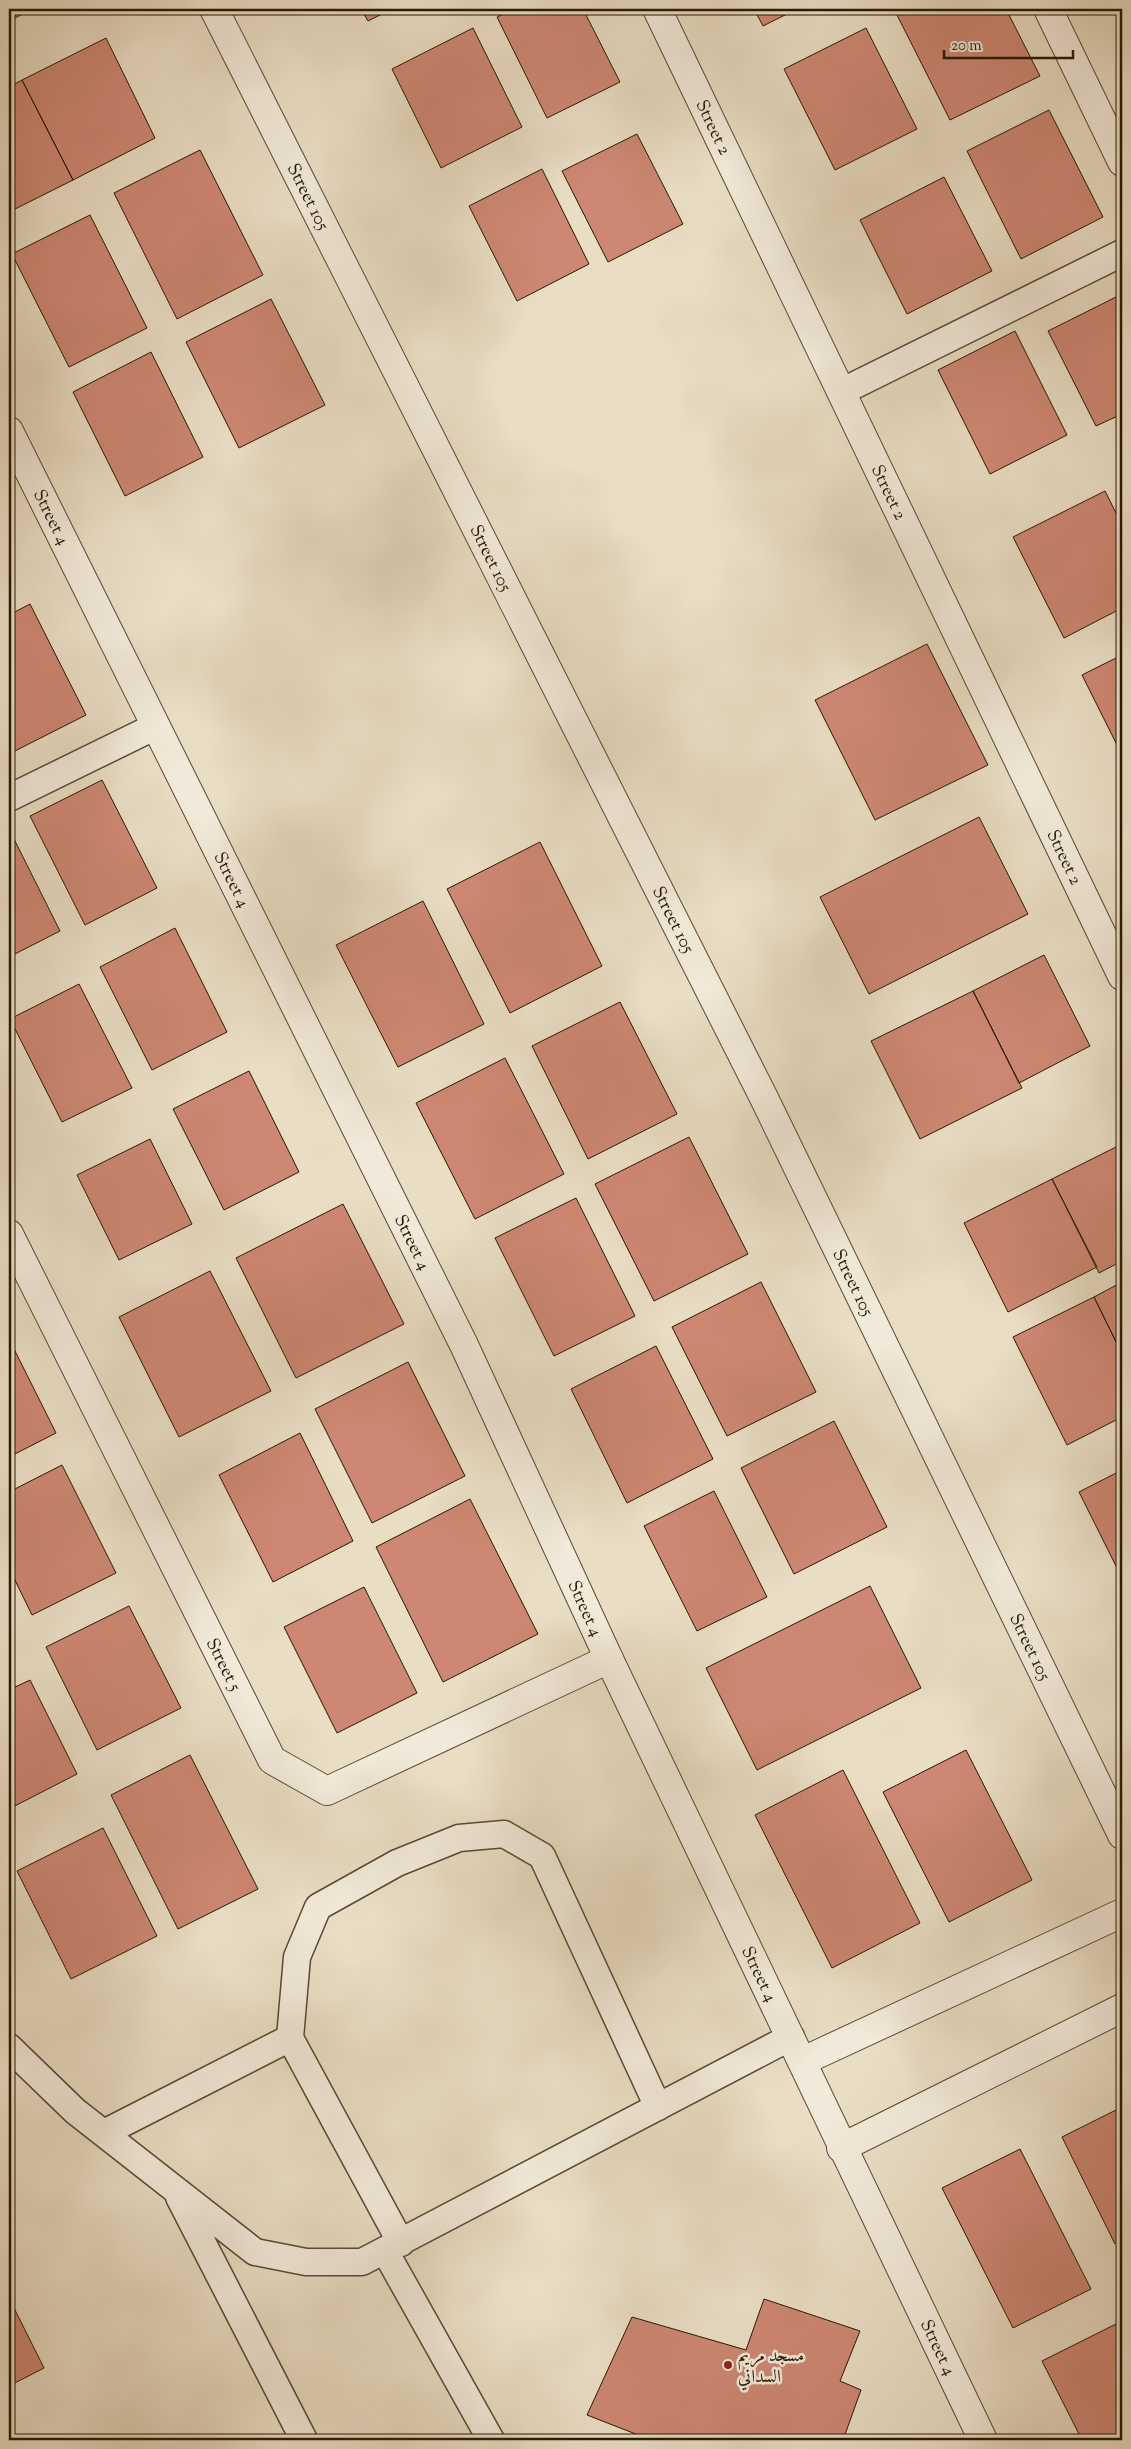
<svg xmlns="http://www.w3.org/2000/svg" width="1131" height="2449" viewBox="0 0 1131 2449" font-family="'Sorts Mill Goudy',Amiri,serif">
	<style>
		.building { fill: #cd8772; stroke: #281802 }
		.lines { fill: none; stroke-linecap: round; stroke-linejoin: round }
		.service-casing { stroke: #584932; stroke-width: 29 }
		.minor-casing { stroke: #584932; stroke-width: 30 }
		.service { stroke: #f1e9d9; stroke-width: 26 }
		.minor { stroke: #f1e9d9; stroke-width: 28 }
		.poi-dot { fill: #8f2418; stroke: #f1e9d9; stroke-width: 2 }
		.labels { text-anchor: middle; stroke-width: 5; stroke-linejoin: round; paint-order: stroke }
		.street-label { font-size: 18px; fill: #281802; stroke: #f1e9d9 }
		.poi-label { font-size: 18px; fill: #281802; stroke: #f1e9d9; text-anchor: start }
	</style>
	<rect width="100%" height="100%" fill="#e9ddc4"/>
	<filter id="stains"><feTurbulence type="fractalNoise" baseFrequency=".004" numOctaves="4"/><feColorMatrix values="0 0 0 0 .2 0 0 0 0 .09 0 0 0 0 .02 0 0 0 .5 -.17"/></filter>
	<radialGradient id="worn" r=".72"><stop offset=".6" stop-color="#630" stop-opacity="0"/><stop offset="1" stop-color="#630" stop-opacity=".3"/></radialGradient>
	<path class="building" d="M9 9H33L9 21Z
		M361 9H392L368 21Z
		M514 9H583L620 82 547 118 497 17Z
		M754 9H797L763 26Z
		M894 9H1006L1040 76 950 120Z
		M473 28 522 127 441 168 392 69Z
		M866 28 917 129 835 170 784 69Z
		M106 38 155 138 73 180 22 80Z
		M22 80 73 180 9 212V87Z
		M1049 110 1103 217 1021 259 967 151Z
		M637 134 683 224 608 262 562 171Z
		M200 150 263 275 177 319 114 193Z
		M542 169 589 264 517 301 469 206Z
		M944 177 992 271 907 314 860 220Z
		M90 215 147 328 69 367 12 254Z
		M1122 294V414L1096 426 1048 331Z
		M271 299 325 405 239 448 186 342Z
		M1015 331 1067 435 990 474 938 370Z
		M151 352 203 457 125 496 73 392Z
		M1105 491 1122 525V608L1064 638 1013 537Z
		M30 604 86 715 9 754V615Z
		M927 644 988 765 875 820 815 700Z
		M1122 655V755L1082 675Z
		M102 780 157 888 85 925 30 816Z
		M979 817 1028 914 869 994 820 897Z
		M10 831 60 931 9 957V832Z
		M540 842 602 966 510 1013 447 889Z
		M423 901 484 1024 398 1067 336 945Z
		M175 928 227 1032 152 1070 100 967Z
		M1044 955 1090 1046 1019 1083 973 991Z
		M79 984 132 1088 62 1122 10 1019Z
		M973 991 1022 1088 920 1139 871 1041Z
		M620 1002 677 1114 588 1159 532 1046Z
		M505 1058 564 1174 475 1219 416 1103Z
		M249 1071 299 1172 224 1210 173 1109Z
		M689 1137 748 1254 654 1301 595 1184Z
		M150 1139 192 1224 119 1260 77 1175Z
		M1122 1144V1261L1099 1273 1052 1179Z
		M1052 1179 1097 1267 1008 1312 964 1223Z
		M576 1198 635 1316 554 1356 495 1238Z
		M343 1204 404 1324 296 1378 236 1258Z
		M210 1271 271 1391 179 1437 119 1317Z
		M761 1282 816 1392 727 1436 672 1327Z
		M1122 1282V1354L1094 1297Z
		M1094 1297 1122 1354V1417L1067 1445 1013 1337Z
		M9 1339 56 1433 9 1457Z
		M656 1346 713 1459 627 1503 571 1389Z
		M408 1362 465 1476 372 1523 315 1409Z
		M834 1421 887 1527 794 1574 741 1468Z
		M300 1433 353 1541 273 1582 219 1475Z
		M62 1465 116 1573 32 1615 9 1568V1492Z
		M1122 1470V1578L1079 1492Z
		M714 1491 767 1597 697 1631 644 1526Z
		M470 1499 538 1634 443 1682 376 1547Z
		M870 1586 921 1688 757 1770 706 1668Z
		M364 1587 417 1693 337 1733 284 1627Z
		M129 1606 181 1708 97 1750 46 1647Z
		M30 1680 77 1774 9 1809V1690Z
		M966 1750 1032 1880 949 1922 883 1792Z
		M190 1755 258 1889 178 1929 111 1795Z
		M843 1770 920 1923 832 1968 755 1815Z
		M103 1828 157 1936 71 1979 17 1871Z
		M1122 2107V2240L1115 2244 1062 2137Z
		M1020 2149 1091 2289 1013 2328 942 2188Z
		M9 2298 44 2368 9 2386Z
		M764 2299 860 2331 840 2381 861 2390 843 2440H651L587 2415 632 2317 746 2350Z
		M1122 2321V2440H1082L1042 2361Z"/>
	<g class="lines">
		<defs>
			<path id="service" d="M841 392 1122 253
				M9 798 156 726
				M9 2047 75 2111 255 2252 306 2262H362L791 2037
				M104 2133 290 2038
				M179 2197 304 2440
				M401 2243 290 2038 297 1957 318 1907 397 1863 459 1838 504 1834 542 1856 658 2107
				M385 2251 491 2440"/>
			<g id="minor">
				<path id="s1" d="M214 9 764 1098 1122 1835"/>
				<path id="s2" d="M657 9 1122 976"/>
				<path d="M1048 9 1122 162"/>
				<path id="s3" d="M9 431 464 1345 609 1659 983 2440"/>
				<path id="s4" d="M9 1234 272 1760 327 1791 609 1659"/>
				<path d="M803 2061 1122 1913"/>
				<path d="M841 2148 1122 2008"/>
			</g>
		</defs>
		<use href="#service" class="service-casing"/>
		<use href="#minor" class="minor-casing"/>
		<use href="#service" class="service"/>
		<use href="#minor" class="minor"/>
	</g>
	<circle class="poi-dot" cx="728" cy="2365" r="5"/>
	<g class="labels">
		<g class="street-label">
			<text dy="6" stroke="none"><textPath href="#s2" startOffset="131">Street 2</textPath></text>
			<text dy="6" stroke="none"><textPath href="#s1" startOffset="210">Street 105</textPath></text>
			<text dy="6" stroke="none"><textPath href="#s2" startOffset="536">Street 2</textPath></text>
			<text dy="6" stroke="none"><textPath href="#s3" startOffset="96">Street 4</textPath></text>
			<text dy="6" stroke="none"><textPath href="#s1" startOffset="615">Street 105</textPath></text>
			<text dy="6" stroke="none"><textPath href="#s2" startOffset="941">Street 2</textPath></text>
			<text dy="6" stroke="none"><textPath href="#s3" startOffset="501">Street 4</textPath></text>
			<text dy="6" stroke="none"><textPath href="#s1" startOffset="1020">Street 105</textPath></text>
			<text dy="6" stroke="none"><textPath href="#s3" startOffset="906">Street 4</textPath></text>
			<text dy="6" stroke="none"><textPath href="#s1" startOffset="1425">Street 105</textPath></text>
			<text dy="6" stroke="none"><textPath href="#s3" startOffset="1311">Street 4</textPath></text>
			<text dy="6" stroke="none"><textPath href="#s1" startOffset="1830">Street 105</textPath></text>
			<text dy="6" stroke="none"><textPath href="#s4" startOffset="481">Street 5</textPath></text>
			<text dy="6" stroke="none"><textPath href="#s3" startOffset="1716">Street 4</textPath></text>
			<text dy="6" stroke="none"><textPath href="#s3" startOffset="2130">Street 4</textPath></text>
		</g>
		<g class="poi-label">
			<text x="738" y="2361">مسجد مريم<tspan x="738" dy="21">السداني</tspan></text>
		</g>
	</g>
	<rect width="1131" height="2449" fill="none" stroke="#e9ddc4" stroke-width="30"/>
	<rect x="10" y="10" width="1111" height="2429" fill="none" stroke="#281802" stroke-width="2.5"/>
	<rect x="15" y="15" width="1101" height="2419" fill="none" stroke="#281802"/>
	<path d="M944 50v8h129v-8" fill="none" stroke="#281802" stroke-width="2.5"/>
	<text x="951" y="50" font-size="15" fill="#281802" stroke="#f1e9d9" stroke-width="4" paint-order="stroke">20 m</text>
	<rect width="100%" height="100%" filter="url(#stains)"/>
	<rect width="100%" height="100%" fill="url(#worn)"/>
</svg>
